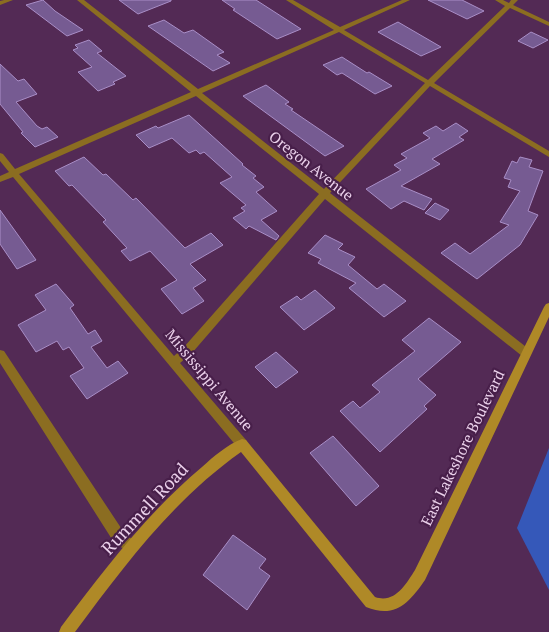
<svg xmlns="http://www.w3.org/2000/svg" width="549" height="632" viewBox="0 0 549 632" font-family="'PT Serif',serif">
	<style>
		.water { fill: #3558b9 }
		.building { fill: #765b92; stroke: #a98ec7 }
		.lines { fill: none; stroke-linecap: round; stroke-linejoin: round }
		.street { fill: #8b6d21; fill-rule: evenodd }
		.secondary { fill: #af8927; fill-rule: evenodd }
		.labels { text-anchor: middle; stroke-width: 4.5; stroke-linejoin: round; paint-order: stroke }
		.street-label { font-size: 15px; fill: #ebd1eb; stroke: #481f4a }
		.near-street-label { font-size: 18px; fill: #ebd1eb; stroke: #481f4a }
	</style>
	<rect width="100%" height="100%" fill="#532a55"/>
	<path class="water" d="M549 448V590L517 528Z"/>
	<path class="building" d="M43 0 55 11 83 30 67 36 26 5Z
		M119 0H171V1L138 14Z
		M222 0H256L301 29 277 39 233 10 235 9Z
		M428 0H462L484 11 467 19Z
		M164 20 184 33 193 30 224 52 217 55 230 63 213 71 148 26Z
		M398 22 441 47 421 56 378 32Z
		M531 32 548 40 533 48 518 41Z
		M89 40 102 51 97 53 126 76 113 82 115 84 98 91 78 72 92 67 73 50 78 48 75 45Z
		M342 57 367 73 369 72 392 86 375 94 342 73 337 75 323 65Z
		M0 64 18 81 24 79 37 94 16 102 37 126 42 129 47 127 58 137 35 147 21 133 23 132 0 104Z
		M266 85 289 102 285 104 293 109 291 110 344 146 325 156 243 96Z
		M189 115 243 164 242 165 256 176 253 178 264 187 256 192 277 211 261 220 279 236 276 240 249 226 246 229 233 218 245 211 241 208 246 205 220 183 232 177 204 152 200 154 196 150 189 153 172 138 149 148 136 135 156 126 158 128Z
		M456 123 468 131 459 137 464 140 432 159 440 164 401 186 432 199 424 210 404 201 391 209 366 189 401 170 394 165 407 158 401 154 430 138 423 133 436 126 443 131Z
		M84 157 103 175 106 174 133 200 136 198 185 248 211 233 223 245 190 264 206 280 193 288 204 301 182 314 161 289 177 280 150 251 130 261 121 251 127 248 103 222 106 220 72 185 69 186 55 171Z
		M520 157 532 160 529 167 543 171 528 211 538 215 520 245 477 279 441 253 455 243 470 254 509 225 500 222 520 191 508 187 511 180 504 178 512 161 517 163Z
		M435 203 449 210 440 220 425 213Z
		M0 210 36 260 17 269 0 244Z
		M325 235 343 244 338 249 355 257 348 265 377 289 384 284 406 301 384 317 349 288 356 283 318 263 321 259 308 253Z
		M56 284 74 305 70 308 88 334 95 330 102 341 91 347 107 368 118 361 128 373 87 399 70 376 84 368 69 347 63 350 57 341 36 352 18 325 46 310 35 295Z
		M315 290 335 308 304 330 280 307 297 296 301 300Z
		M429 318 461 342 418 379 436 395 424 406 427 409 380 452 340 411 353 401 360 408 380 392 372 385 415 351 402 340Z
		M276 352 298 372 276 388 255 367Z
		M333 436 379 486 356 506 310 453Z
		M233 535 266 559 259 568 270 576 247 610 203 575Z"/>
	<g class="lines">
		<path class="street" d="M4 0H13L0 5V1Z
			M77 0H84L198 89 334 30 286 0H293L340 27 402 0H410L344 30 428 80 505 6 495 0H503L509 3 511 0H518L513 5 549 22V26L510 8 434 83 549 151V157L430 86 330 193 530 350 531 353 530 356 526 357 522 356 325 199 192 353 180 363 246 440 248 444 246 448 242 449 238 448 13 177 0 182V176L9 172 0 161V153L3 154 15 169 191 92ZM339 32 425 83 324 189 202 93ZM196 96 319 194 184 347 174 356 19 174Z
			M0 350 4 351 125 534 135 541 136 546 135 551 130 552 115 544 0 363Z"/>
		<path class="secondary" d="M549 303V317L425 580C409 603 395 619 366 607L241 452C173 500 124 566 75 632H59L61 627C104 570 147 513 202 467 213 457 228 444 242 439L246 440 375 597C395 604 406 584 415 570L544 307 546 304Z"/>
	</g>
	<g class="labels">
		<g class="street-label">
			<text transform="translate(311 166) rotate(38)" y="5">Oregon Avenue</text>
			<text transform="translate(209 380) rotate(50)" y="5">Mississippi Avenue</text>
			<text transform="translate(463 448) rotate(-64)" y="5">East Lakeshore Boulevard</text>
		</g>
		<g class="near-street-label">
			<text transform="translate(145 509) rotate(-47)" y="6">Rummell Road</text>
		</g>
	</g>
</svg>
